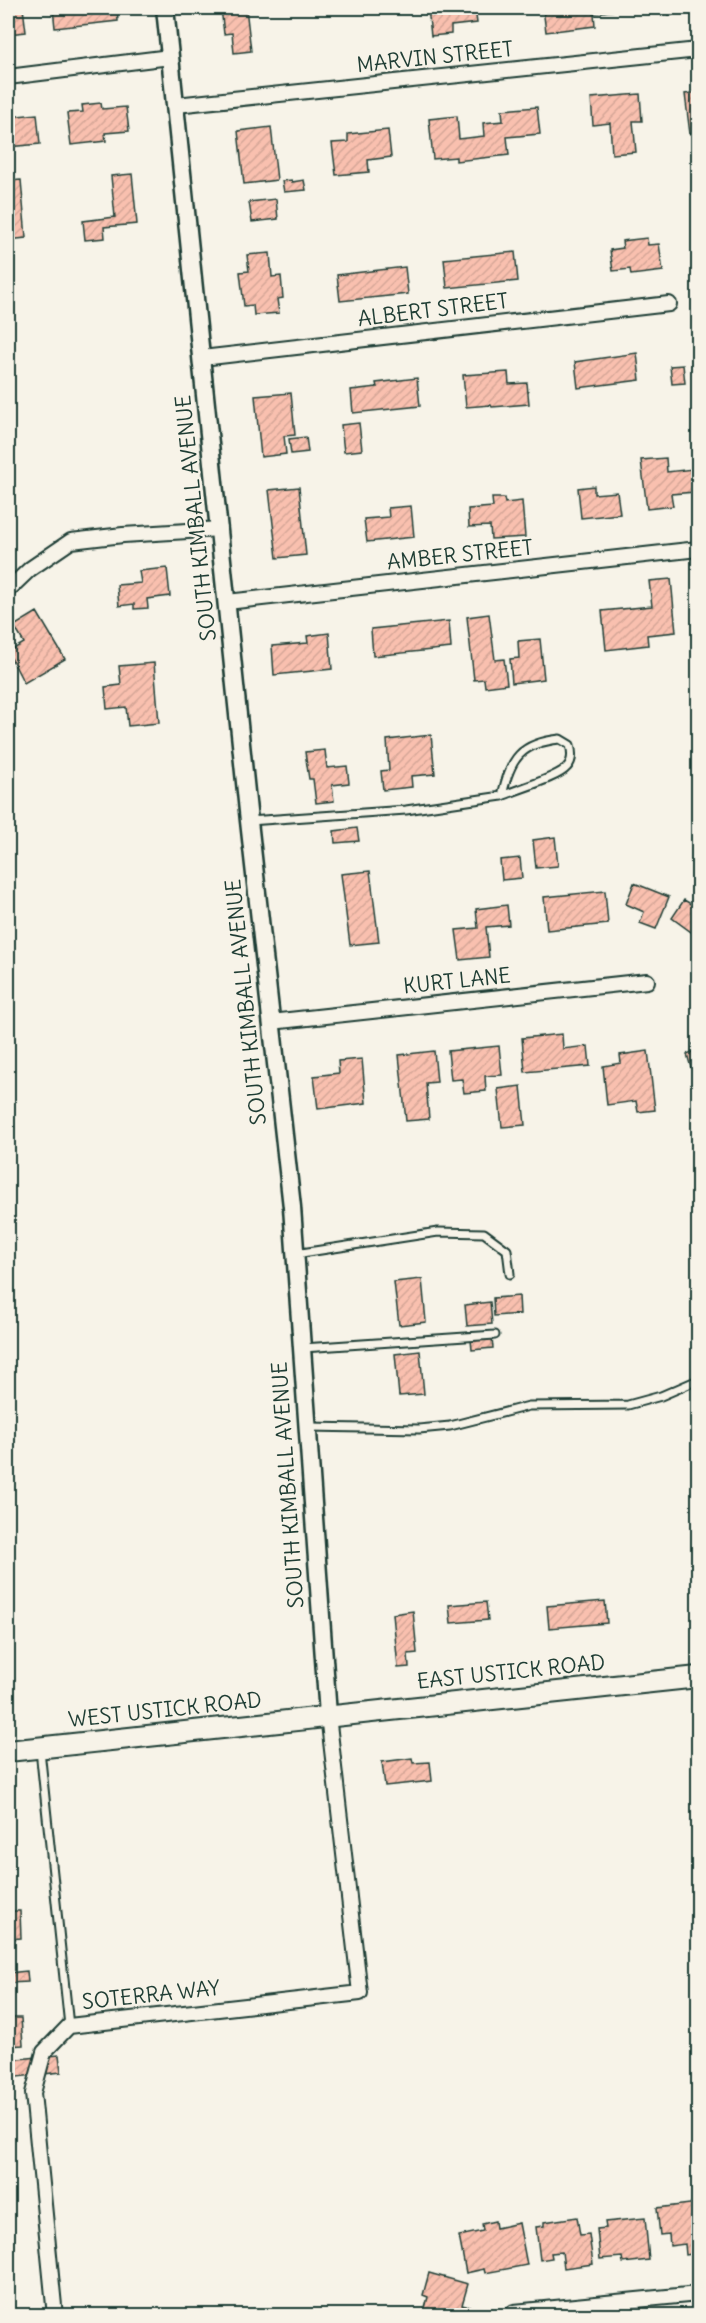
<svg xmlns="http://www.w3.org/2000/svg" width="706" height="2323" viewBox="0 0 706 2323" font-family="Delius,sans-serif">
	<style>
		.building { fill: url(#building-hatch); stroke: #1f3d34; stroke-width: 1.5 }
		.lines { fill: none; stroke-linecap: round; stroke-linejoin: round }
		.service-casing { stroke: #1f3d34; stroke-width: 11 }
		.minor-casing { stroke: #1f3d34; stroke-width: 18 }
		.tertiary-casing { stroke: #1f3d34; stroke-width: 21 }
		.secondary-casing { stroke: #1f3d34; stroke-width: 24 }
		.service { stroke: #f7f3e8; stroke-width: 7 }
		.minor { stroke: #f7f3e8; stroke-width: 14 }
		.tertiary { stroke: #f7f3e8; stroke-width: 16 }
		.secondary { stroke: #f7f3e8; stroke-width: 20 }
		.labels { text-anchor: middle; stroke-width: 4.5; stroke-linejoin: round; paint-order: stroke }
		.street-label { font-size: 21px; fill: #1f3d34; stroke: #f7f3e8 }
	</style>
	<defs>
		<pattern id="building-hatch" width="6" height="6" patternUnits="userSpaceOnUse" patternTransform="scale(1.5)"><rect width="6" height="6" fill="#f9c0af"/><path d="M-1 1l2-2M0 6l6-6M5 7l2-2" fill="none" stroke="#d5a697"/></pattern>
	</defs>
	<rect width="100%" height="100%" fill="#f7f3e8"/>
	<filter id="ink" filterUnits="userSpaceOnUse"><feTurbulence type="fractalNoise" baseFrequency=".0167" numOctaves="2"/><feDisplacementMap in="SourceGraphic" scale="12" xChannelSelector="R" yChannelSelector="G"/><feConvolveMatrix kernelMatrix="1 2 1 2 8 2 1 2 1" color-interpolation-filters="sRGB"/></filter>
	<g filter="url(#ink)">
		<path class="building" d="M23 8 26 32 8 34V10Z
			M53 8H117L118 21 55 28Z
			M221 8H246L251 51 234 53 232 33 224 34Z
			M428 8H475L477 23 451 26V34L431 36Z
			M543 8H616V10L594 13 595 26 546 32Z
			M667 8H696V11L668 15Z
			M698 92V133L690 134 685 94Z
			M640 94 642 121H633L636 152 612 154 610 123 593 125 591 98Z
			M101 103 102 109 126 107 129 131 105 133 106 141 71 145 67 113 83 112 82 105Z
			M537 107 540 134 507 137 509 155 456 161V157L433 159 429 119 457 116 459 139 484 136 483 123 503 121 502 110Z
			M37 114 40 144 8 147V117Z
			M271 127 277 180 244 184 238 131Z
			M388 130 391 157 368 160 369 172 336 175 332 143 348 142V134Z
			M132 174 137 224 104 227 105 238 85 240 83 221 115 217 111 176Z
			M21 180 26 238 8 240V181Z
			M292 180V182L304 180 306 190 284 192 282 181Z
			M276 199 278 219 252 222 249 202Z
			M647 238 648 245 659 244 663 271 631 275 630 269 613 271 610 250 623 248 622 241Z
			M515 252 518 281 447 288 444 259Z
			M270 253 272 277 281 276 283 298 277 299 279 313 254 315 253 305 244 306 240 272 249 271 247 255Z
			M405 267 408 294 340 301 337 275Z
			M637 353 640 380 578 388 575 362Z
			M683 365 685 383 672 384 670 366Z
			M508 372 509 384 527 383 529 404 492 407 491 405 466 407 463 375Z
			M417 378 420 406 353 413 351 390 377 387 376 383Z
			M291 393 295 435 284 436 286 454 261 457 255 396Z
			M359 423 362 450 344 452 341 425Z
			M306 437 308 452 291 454 289 439Z
			M666 458 667 472 693 469 695 492 671 494 673 506 647 509 641 460Z
			M594 486V494L617 492 620 514 581 518 578 488Z
			M299 487 306 555 277 558 269 490Z
			M492 498H504L505 503 522 501 525 537 491 539 490 526 469 527 468 509 493 507Z
			M411 506 414 537 367 542 364 519 389 517 388 508Z
			M167 568 170 596 147 599 148 608 134 609V604L119 606 117 585 141 583 139 571Z
			M671 579 676 632 647 635 648 645 606 650 602 611 652 606 649 581Z
			M37 612 65 659 24 683 8 652 24 643 14 626Z
			M489 614 495 660 504 659 507 684 485 687 484 679 474 680 467 617Z
			M449 621 451 648 373 656 371 629Z
			M329 633 332 669 274 675 272 646 308 643 307 636Z
			M540 639 544 679 512 683 510 659 519 658 518 641Z
			M154 663 159 723 128 726 126 707 107 709 105 687 121 685 119 666Z
			M431 735 435 774 411 776 412 787 383 790 381 771 389 770 387 740Z
			M325 750 327 768 347 766 349 783 332 785 334 801 316 803 313 779H309L305 752Z
			M357 828 359 841 335 843 334 831Z
			M555 837 558 866 536 868 533 840Z
			M520 858 522 878 502 880 500 860Z
			M370 871 379 942 350 945 341 874Z
			M634 883 669 897 656 929 640 923 644 912 626 904Z
			M605 891 608 924 547 930 544 897Z
			M684 900 696 907 698 903V937L672 918Z
			M507 905 509 925 486 927 489 957 460 960 456 930 478 928 476 909Z
			M562 1034 563 1049 588 1046 590 1066 525 1072 522 1038Z
			M698 1043V1092L687 1054 695 1051 693 1044Z
			M499 1046 502 1075 485 1076 486 1091 464 1093 462 1079 451 1080 448 1051Z
			M434 1051 437 1082 426 1083 429 1119 406 1121 399 1055Z
			M648 1051 655 1110 638 1112 636 1101 607 1105 603 1066 621 1063 620 1055Z
			M362 1059 366 1103 318 1109 314 1076 339 1073 338 1061Z
			M521 1086 525 1125 502 1127 498 1089Z
			M422 1279 426 1322 399 1325 394 1282Z
			M519 1296 520 1314 494 1316 493 1298Z
			M490 1302 492 1324 467 1326 465 1305Z
			M492 1338 493 1348 472 1350 471 1340Z
			M420 1351 424 1394 399 1396 395 1354Z
			M605 1601 607 1623 549 1628 547 1606Z
			M486 1602 488 1620 451 1623 449 1605Z
			M413 1611 417 1653 408 1654 409 1667 398 1668 393 1614Z
			M412 1758 413 1763 430 1762 432 1781 385 1786 382 1762Z
			M8 1911H20L21 1938 8 1939Z
			M27 1971 28 1982 8 1983V1973Z
			M8 2018H21L23 2045 8 2046Z
			M59 2055 61 2072 8 2078V2060Z
			M698 2203V2253L686 2255 685 2244 670 2246 669 2234 660 2235 657 2208Z
			M577 2217 580 2235 589 2234 593 2264 564 2268 562 2252 551 2253 552 2258 540 2260 536 2227 544 2226V2222Z
			M645 2218 649 2260 623 2263 622 2257 600 2259 597 2229 606 2228 605 2222Z
			M495 2221 496 2228 519 2223 527 2265 485 2273 484 2269 466 2273 459 2236 483 2231 482 2224Z
			M429 2273 468 2284 462 2305 470 2307 467 2316H438L424 2312 428 2297 423 2295Z"/>
		<g class="lines">
			<defs>
				<path id="service" d="M560 739 570 745C572 752 573 761 567 767 558 778 517 789 502 796 510 758 521 743 560 739Z
					M249 821 406 810 502 796
					M295 1254 438 1232 484 1233 507 1250 510 1274
					M303 1348 495 1335
					M309 1427 419 1429 450 1426 529 1406 628 1405 661 1396 698 1380
					M40 1750 69 2026"/>
				<path id="minor" d="M8 77 170 57
					M176 105 698 50
					M202 358 669 304
					M8 590 30 569 71 541 123 535 220 529
					M227 602 698 549
					M271 1022 647 981
					M55 2316 33 2093 44 2052 69 2026 360 1993 328 1715
					M514 2316V2312L698 2294"/>
				<path id="tertiary" d="M165 8 249 821 292 1207 328 1715"/>
				<path id="secondary" d="M8 1751 698 1677"/>
			</defs>
			<use href="#service" class="service-casing"/>
			<use href="#minor" class="minor-casing"/>
			<use href="#tertiary" class="tertiary-casing"/>
			<use href="#secondary" class="secondary-casing"/>
			<use href="#service" class="service"/>
			<use href="#minor" class="minor"/>
			<use href="#tertiary" class="tertiary"/>
			<use href="#secondary" class="secondary"/>
		</g>
	</g>
	<g class="labels">
		<g class="street-label">
			<text transform="translate(435 57) rotate(-6)" y="7">MARVIN STREET</text>
			<text transform="translate(433 310) rotate(-7)" y="7">ALBERT STREET</text>
			<text transform="translate(196 518) rotate(-96)" y="7">SOUTH KIMBALL AVENUE</text>
			<text transform="translate(460 555) rotate(-6)" y="7">AMBER STREET</text>
			<text transform="translate(457 981) rotate(-6)" y="7">KURT LANE</text>
			<text transform="translate(246 1002) rotate(-96)" y="7">SOUTH KIMBALL AVENUE</text>
			<text transform="translate(288 1485) rotate(-94)" y="7">SOUTH KIMBALL AVENUE</text>
			<text transform="translate(511 1672) rotate(-6)" y="7">EAST USTICK ROAD</text>
			<text transform="translate(165 1710) rotate(-6)" y="7">WEST USTICK ROAD</text>
			<text transform="translate(151 1995) rotate(-6)" y="7">SOTERRA WAY</text>
		</g>
	</g>
	<rect width="706" height="2323" fill="none" stroke="#f7f3e8" stroke-width="30"/>
	<rect x="15" y="15" width="676" height="2293" fill="none" stroke="#1f3d34" stroke-width="2" filter="url(#ink)"/>
</svg>
